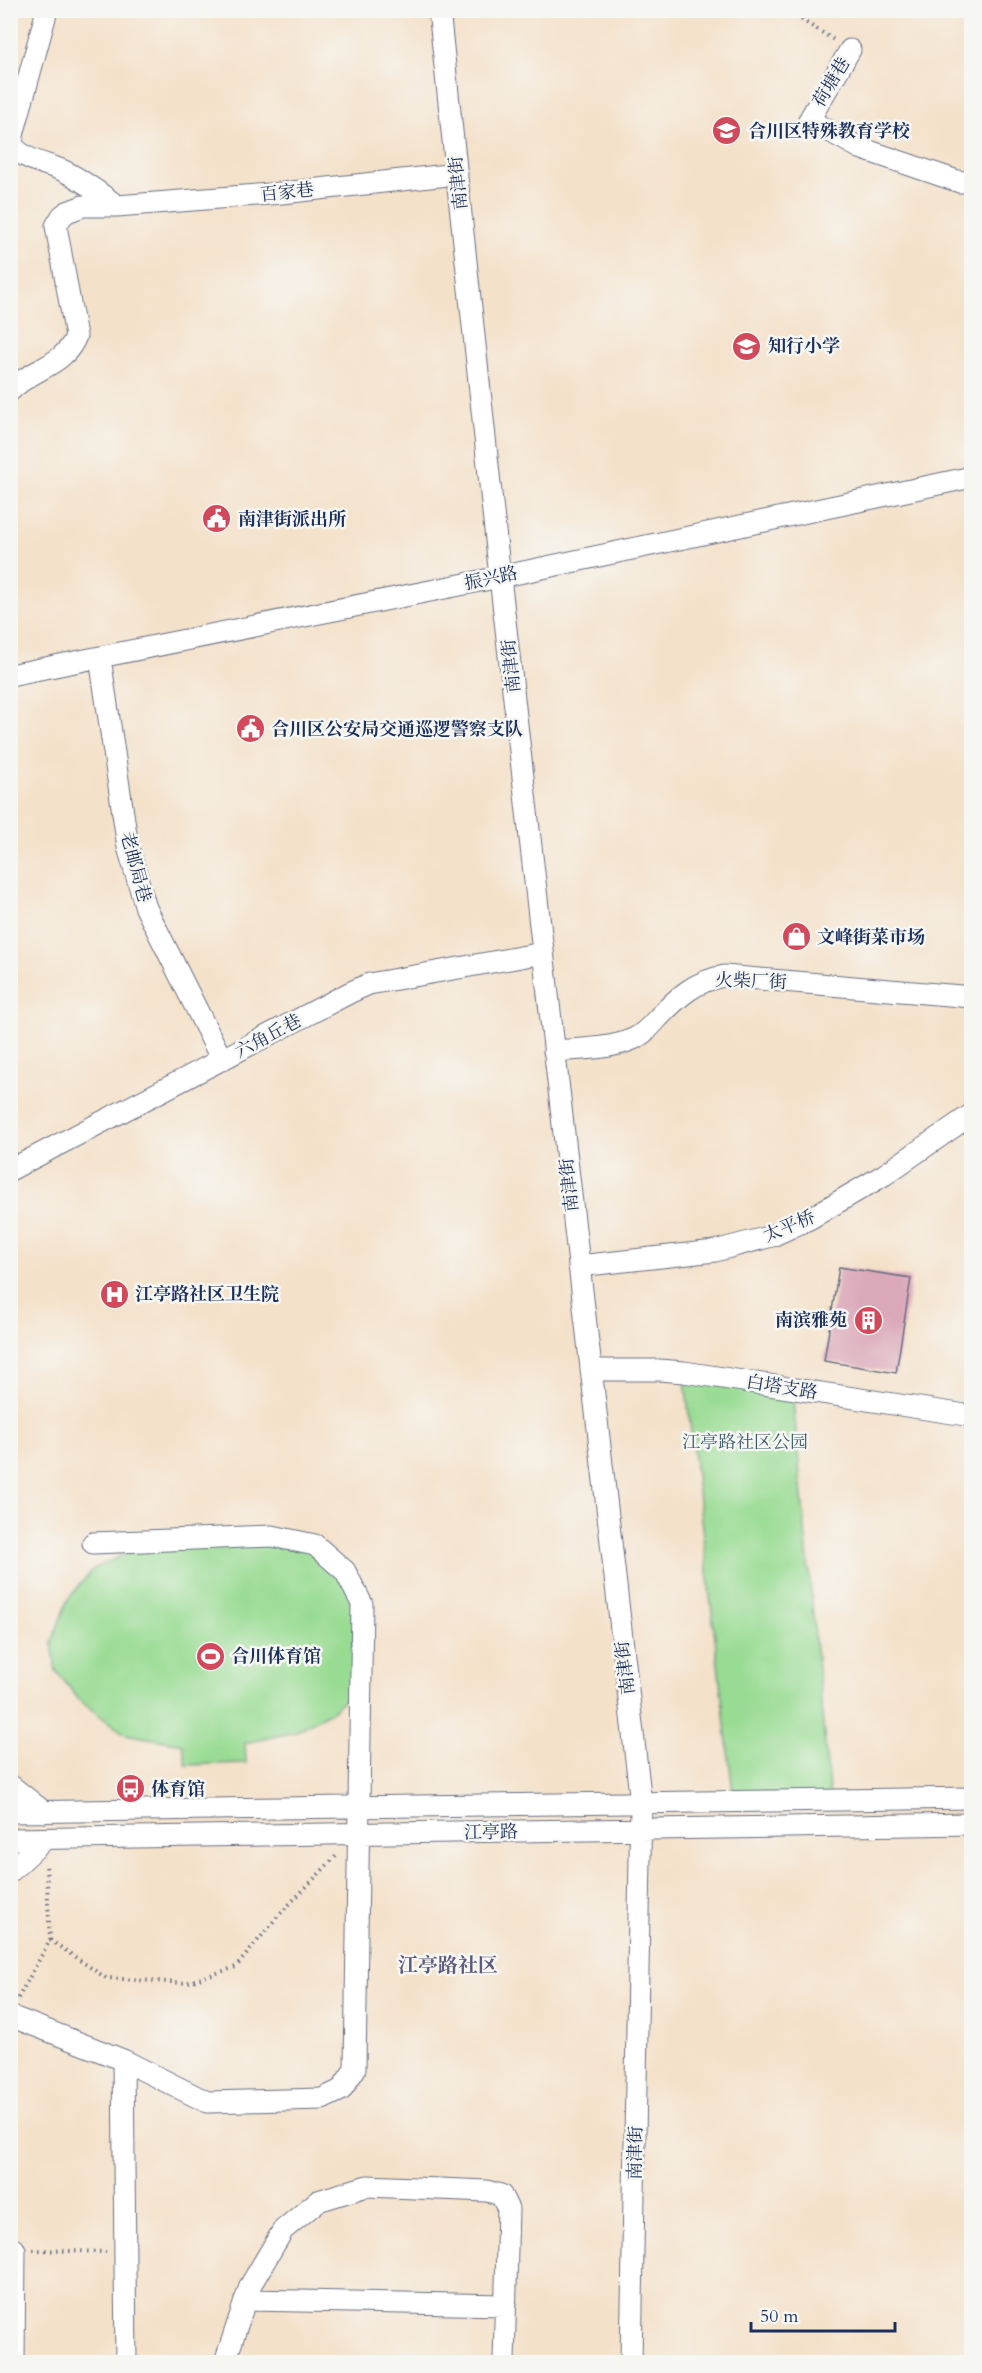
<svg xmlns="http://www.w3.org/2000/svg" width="982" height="2373" viewBox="0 0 982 2373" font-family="Cardo,'Noto Serif SC',serif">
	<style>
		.green { fill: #98db92; stroke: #5a8578; stroke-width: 1.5 }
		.building { fill: #dba8b9 }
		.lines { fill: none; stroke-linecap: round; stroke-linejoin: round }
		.minor-casing { stroke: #676d83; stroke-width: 23 }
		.path { stroke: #676d83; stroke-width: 4; stroke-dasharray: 1.5 4.5; stroke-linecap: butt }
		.minor { stroke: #fff; stroke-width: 21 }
		.labels { text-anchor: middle; stroke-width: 5; stroke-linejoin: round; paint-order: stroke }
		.street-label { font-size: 18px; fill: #1b2f5e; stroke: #f6f6f2 }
		.poi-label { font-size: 18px; font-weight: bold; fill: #1b2f5e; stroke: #f6f6f2; text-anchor: start }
		.park-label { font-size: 18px; fill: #3a5a6b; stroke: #f6f6f2 }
		.neighbourhood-label { font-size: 20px; font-weight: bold; fill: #5e597e; stroke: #f6f6f2 }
	</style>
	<rect width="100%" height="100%" fill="#f6f6f2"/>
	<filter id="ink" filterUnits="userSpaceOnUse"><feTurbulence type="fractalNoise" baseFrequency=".0167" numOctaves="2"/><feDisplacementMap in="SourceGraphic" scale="12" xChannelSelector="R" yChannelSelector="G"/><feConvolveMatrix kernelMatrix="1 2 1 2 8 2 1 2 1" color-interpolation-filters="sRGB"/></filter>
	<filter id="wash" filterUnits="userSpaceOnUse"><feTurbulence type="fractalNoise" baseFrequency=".008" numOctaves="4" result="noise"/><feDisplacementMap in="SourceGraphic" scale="24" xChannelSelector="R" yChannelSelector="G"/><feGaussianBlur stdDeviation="1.35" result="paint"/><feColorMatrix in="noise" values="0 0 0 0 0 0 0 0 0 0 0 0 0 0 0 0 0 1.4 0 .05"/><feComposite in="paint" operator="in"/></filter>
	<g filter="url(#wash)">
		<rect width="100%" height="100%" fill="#f4e1c9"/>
		<path class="green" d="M684 1372 792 1388 830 1800 734 1802Z
			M151 1542 315 1545 362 1604 360 1684 334 1710 295 1732 245 1743 246 1763 186 1765 183 1744 125 1734 80 1701 56 1671 52 1642 68 1599 93 1569Z"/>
		<g id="blocks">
			<path class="building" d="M839 1267 911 1278 896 1373 824 1361Z"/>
		</g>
	</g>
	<g filter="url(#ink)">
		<use href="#blocks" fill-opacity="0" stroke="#676d83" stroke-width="1.5"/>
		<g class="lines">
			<defs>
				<path id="minor" d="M47 10 13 135 12 145C26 162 47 163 66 172 84 181 101 194 117 206
					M439 10 500 577 641 1803 631 2362
					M850 50 809 120 860 148 960 182 972 181
					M10 391C30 369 65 366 76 336L56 226 62 216 67 212 83 206H117L282 193 457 174
					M100 658 128 847 146 908 222 1060
					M10 675 500 577 972 477
					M554 1051C578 1049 612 1049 633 1039 643 1035 651 1026 658 1018 678 997 695 981 724 976L972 997
					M10 1170 351 992 369 984 543 953
					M579 1266 715 1251 772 1236 809 1219 884 1175 972 1114
					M591 1370H659L684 1372 972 1416
					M10 1785 44 1812
					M10 1812 972 1798
					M10 1839 972 1824
					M10 1872 45 1839
					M10 2016 123 2060 207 2102 322 2099 341 2090 355 2069 362 1604 345 1571 315 1545 272 1536 93 1543
					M123 2060 126 2362
					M245 2300 506 2305
					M14 2362 15 2250
					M225 2362 250 2286 283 2230 318 2201 367 2186 487 2191 501 2195 508 2209 504 2362"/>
			</defs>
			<use href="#minor" class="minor-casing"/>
			<path class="path" d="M786 10 834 40
				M458 12 469 10
				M50 1940 106 1978 186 1983 236 1967 278 1916 338 1854
				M18 1998 50 1940 46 1863
				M33 2250 106 2252"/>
			<use href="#minor" class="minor"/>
		</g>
	</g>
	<defs>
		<symbol id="school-disc" viewBox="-11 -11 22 22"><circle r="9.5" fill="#d1495b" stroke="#f6f6f2"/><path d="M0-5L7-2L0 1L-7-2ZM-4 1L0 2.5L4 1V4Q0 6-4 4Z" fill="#fff"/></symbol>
		<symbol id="civic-disc" viewBox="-11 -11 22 22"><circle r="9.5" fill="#d1495b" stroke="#f6f6f2"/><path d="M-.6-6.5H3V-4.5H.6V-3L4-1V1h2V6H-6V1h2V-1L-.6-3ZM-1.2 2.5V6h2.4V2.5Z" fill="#fff"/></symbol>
		<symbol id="shop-disc" viewBox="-11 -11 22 22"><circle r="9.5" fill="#d1495b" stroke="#f6f6f2"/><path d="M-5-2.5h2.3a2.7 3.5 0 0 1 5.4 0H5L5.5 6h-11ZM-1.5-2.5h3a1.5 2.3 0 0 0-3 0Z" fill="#fff"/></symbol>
		<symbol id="hospital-disc" viewBox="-11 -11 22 22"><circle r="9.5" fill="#d1495b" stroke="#f6f6f2"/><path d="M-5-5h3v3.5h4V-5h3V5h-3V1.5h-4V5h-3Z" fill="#fff"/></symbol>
		<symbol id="building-disc" viewBox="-11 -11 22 22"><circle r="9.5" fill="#d1495b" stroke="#f6f6f2"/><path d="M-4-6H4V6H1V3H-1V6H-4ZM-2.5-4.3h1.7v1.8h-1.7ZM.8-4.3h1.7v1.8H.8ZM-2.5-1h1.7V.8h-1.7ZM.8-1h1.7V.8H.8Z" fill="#fff"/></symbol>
		<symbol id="stadium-disc" viewBox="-11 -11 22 22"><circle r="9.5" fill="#d1495b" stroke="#f6f6f2"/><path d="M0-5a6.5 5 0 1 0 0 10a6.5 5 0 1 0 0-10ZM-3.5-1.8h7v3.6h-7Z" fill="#fff"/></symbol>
		<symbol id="bus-disc" viewBox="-11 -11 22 22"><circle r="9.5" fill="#d1495b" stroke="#f6f6f2"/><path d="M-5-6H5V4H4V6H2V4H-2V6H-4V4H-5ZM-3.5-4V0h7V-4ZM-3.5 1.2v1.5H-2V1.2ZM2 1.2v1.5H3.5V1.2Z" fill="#fff"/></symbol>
	</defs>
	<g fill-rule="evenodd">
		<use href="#school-disc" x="710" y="114" width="33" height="33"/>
		<use href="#school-disc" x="730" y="330" width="33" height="33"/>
		<use href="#civic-disc" x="200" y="502" width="33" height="33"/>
		<use href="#civic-disc" x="234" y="712" width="33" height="33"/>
		<use href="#shop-disc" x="780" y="920" width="33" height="33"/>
		<use href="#hospital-disc" x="98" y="1278" width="33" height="33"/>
		<use href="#building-disc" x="852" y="1304" width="33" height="33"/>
		<use href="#stadium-disc" x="194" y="1640" width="33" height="33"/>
		<use href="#bus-disc" x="114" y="1772" width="33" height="33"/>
	</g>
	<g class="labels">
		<g class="street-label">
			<text transform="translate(831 82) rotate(-59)" y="6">荷塘巷</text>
			<text transform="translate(458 183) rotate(-96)" y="6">南津街</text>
			<text transform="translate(287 192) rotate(-6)" y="6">百家巷</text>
			<text transform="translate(491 578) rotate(-12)" y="6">振兴路</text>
			<text transform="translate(511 666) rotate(-96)" y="6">南津街</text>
			<text transform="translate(136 867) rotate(75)" y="6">老邮局巷</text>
			<text transform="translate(751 981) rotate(2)" y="6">火柴厂街</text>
			<text transform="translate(268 1036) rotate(-28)" y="6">六角丘巷</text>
			<text transform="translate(569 1185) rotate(-96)" y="6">南津街</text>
			<text transform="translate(789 1226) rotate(-23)" y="6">太平桥</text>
			<text transform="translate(782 1387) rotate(9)" y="6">白塔支路</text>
			<text transform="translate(625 1668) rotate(-97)" y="6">南津街</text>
			<text transform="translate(491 1832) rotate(-1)" y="6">江亭路</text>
			<text transform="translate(635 2153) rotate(-89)" y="6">南津街</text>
		</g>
		<g class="poi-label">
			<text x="748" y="137">合川区特殊教育学校</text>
			<text x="768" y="352">知行小学</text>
			<text x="238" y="525">南津街派出所</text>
			<text x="271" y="735">合川区公安局交通巡逻警察支队</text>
			<text x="817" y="943">文峰街菜市场</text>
			<text x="135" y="1300">江亭路社区卫生院</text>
			<text x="847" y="1326" text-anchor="end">南滨雅苑</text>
			<text x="231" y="1662">合川体育馆</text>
			<text x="151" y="1795">体育馆</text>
		</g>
		<g class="park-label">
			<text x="745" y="1448">江亭路社区公园</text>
		</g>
		<g class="neighbourhood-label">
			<text x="448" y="1972">江亭路社区</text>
		</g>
	</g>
	<rect width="982" height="2373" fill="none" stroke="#f6f6f2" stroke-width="36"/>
	<path d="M751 2322v9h144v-9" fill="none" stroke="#1b2f5e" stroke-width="3"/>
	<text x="760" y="2322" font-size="18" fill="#1b2f5e" stroke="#f6f6f2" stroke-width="4.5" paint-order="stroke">50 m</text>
</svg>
